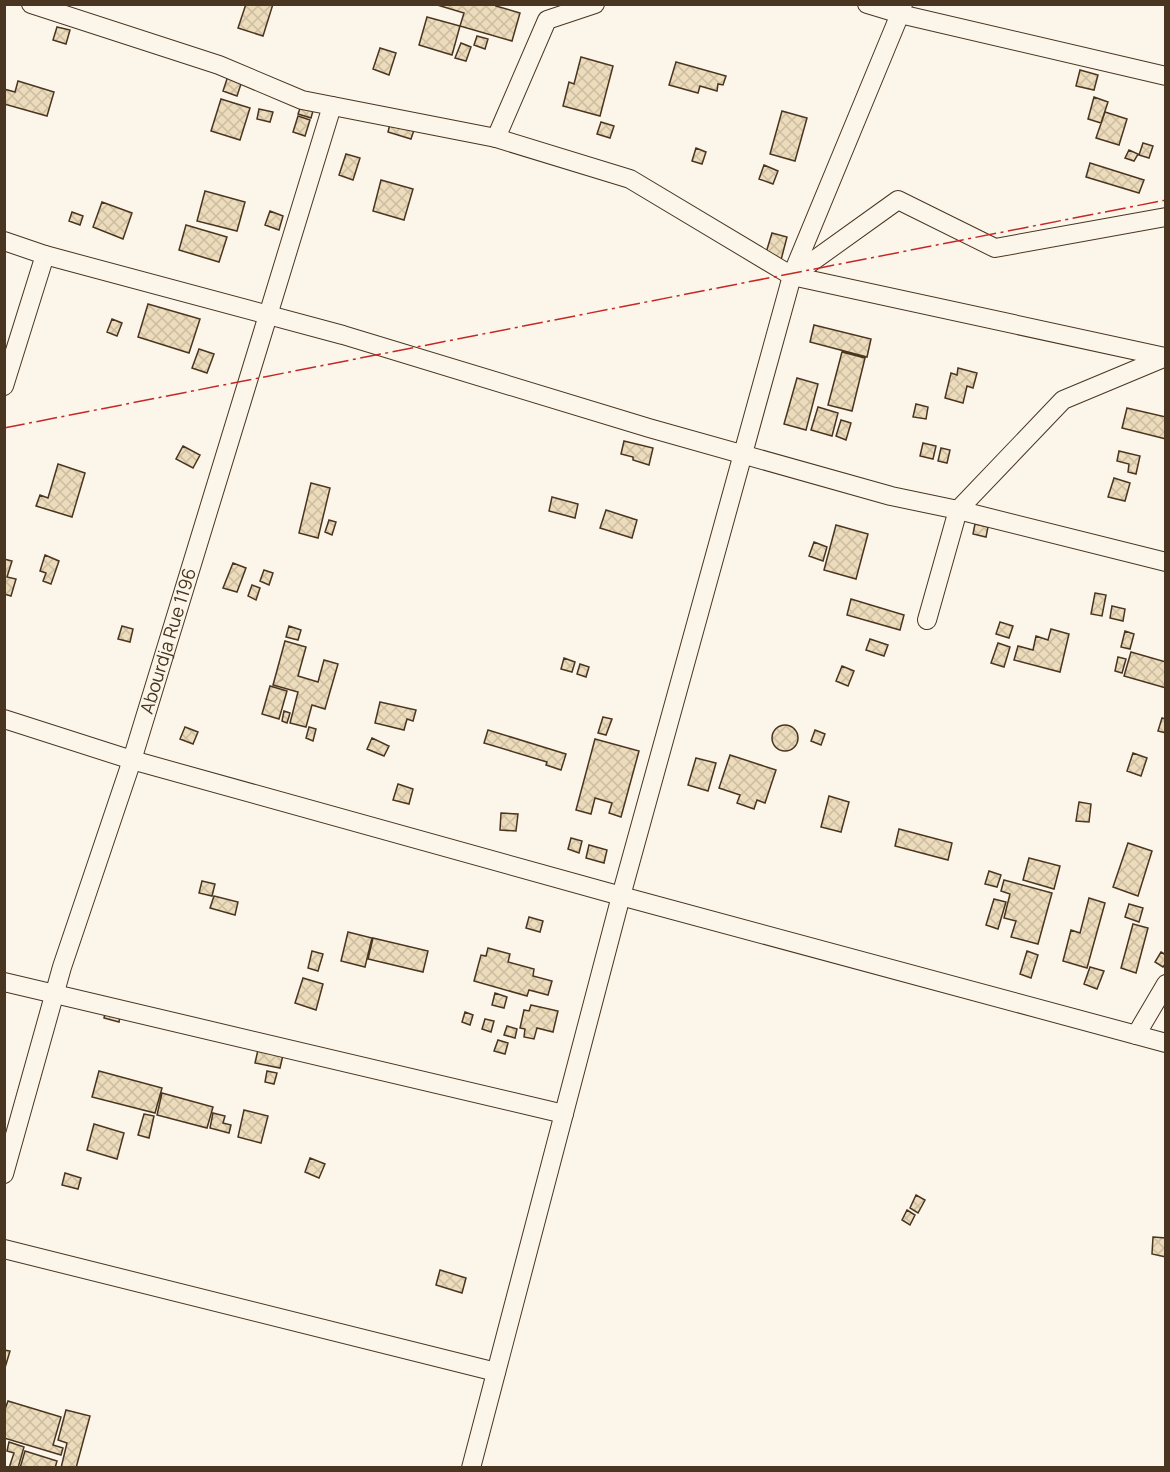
<svg xmlns="http://www.w3.org/2000/svg" width="1170" height="1472" viewBox="0 0 1170 1472" font-family="Manrope,sans-serif">
	<style>
		.building { fill: url(#building-cross-hatch); stroke: #4a3520; stroke-width: 1.5 }
		.lines { fill: none; stroke-linecap: round; stroke-linejoin: round }
		.minor-casing { stroke: #4a3520; stroke-width: 20 }
		.minor { stroke: #fbf6e9; stroke-width: 18 }
		.power { stroke: #c62828; stroke-width: 1.5; stroke-dasharray: 21 4.5 3 4.5; stroke-linecap: butt }
		.labels { text-anchor: middle; stroke-width: 4.5; stroke-linejoin: round; paint-order: stroke }
		.street-label { font-size: 18px; fill: #4a3520; stroke: #fbf6e9 }
	</style>
	<defs>
		<pattern id="building-cross-hatch" width="8" height="8" patternUnits="userSpaceOnUse" patternTransform="scale(1.5)"><rect width="8" height="8" fill="#ecdcbc"/><path d="M0 0l8 8M0 8l8-8" fill="none" stroke="#ccbda1"/></pattern>
	</defs>
	<rect width="100%" height="100%" fill="#fbf6e9"/>
	<path class="building" d="M246 4H273L263 36 238 28Z
		M434 4H497L496 6 520 13 512 41 460 26 464 13Z
		M427 17 460 26 452 55 419 45Z
		M57 27 70 30 66 44 53 40Z
		M477 36 488 39 485 49 474 45Z
		M461 43 471 47 466 61 455 58Z
		M380 48 396 53 389 75 373 69Z
		M581 57 613 66 600 116 563 106 569 82 574 84Z
		M676 62 726 76 723 85 718 84 717 91 700 86 698 93 669 85Z
		M1080 70 1098 75 1094 90 1076 86Z
		M228 76 242 81 237 96 223 91Z
		M18 81 54 92 47 116 4 104V89L15 92Z
		M1094 97 1108 102 1101 123 1088 119Z
		M221 99 250 108 240 140 211 131Z
		M302 103 314 107 311 118 298 114Z
		M259 109 273 112 270 122 257 119Z
		M782 111 807 118 795 161 770 154Z
		M1105 112 1127 119 1119 145 1096 138Z
		M298 116 310 120 305 136 293 132Z
		M391 120 415 127 411 139 388 132Z
		M601 122 614 126 610 138 597 134Z
		M1143 143 1153 146 1149 158 1139 155Z
		M696 148 706 152 702 164 692 161Z
		M1129 150 1138 154 1134 161 1125 158Z
		M346 154 360 158 353 180 339 175Z
		M1090 163 1144 180 1139 193 1086 177Z
		M764 165 778 171 773 184 759 179Z
		M381 180 413 189 404 220 373 211Z
		M205 191 245 202 237 231 197 221Z
		M102 202 132 213 123 239 93 227Z
		M270 211 283 216 279 230 265 225Z
		M72 212 83 216 80 225 69 221Z
		M186 225 227 237 219 262 179 250Z
		M772 233 787 237 781 260 765 256Z
		M148 304 200 319 189 353 138 337Z
		M112 319 122 323 117 336 107 332Z
		M814 325 871 339 867 357 810 342Z
		M199 349 214 354 207 373 192 368Z
		M842 352 865 358 852 411 828 405Z
		M958 368 977 373 973 388 967 386 963 403 945 398 951 373 957 375Z
		M797 378 818 384 806 430 784 424Z
		M916 404 928 407 926 419 913 417Z
		M818 407 838 413 832 436 811 430Z
		M1127 408 1166 417V439L1122 428Z
		M841 420 851 423 846 440 836 436Z
		M624 441 653 448 649 465 633 460V457L621 454Z
		M923 443 936 446 933 459 920 456Z
		M183 446 200 455 193 468 176 459Z
		M941 448 950 450 947 463 938 461Z
		M1119 451 1140 456 1136 474 1128 472 1129 464 1117 461Z
		M58 464 85 473 72 517 36 506 40 495 48 498Z
		M1114 478 1130 483 1125 501 1108 497Z
		M311 483 330 488 318 538 299 533Z
		M552 497 578 504 575 518 549 511Z
		M606 510 637 520 632 538 600 528Z
		M329 520 336 522 332 535 325 532Z
		M975 524 988 527 986 537 973 534Z
		M836 525 868 534 856 579 824 570Z
		M814 542 827 547 823 561 809 556Z
		M45 555 59 561 51 584 43 581 46 573 40 571Z
		M4 559 12 561 7 577 16 579 11 596 4 594Z
		M233 563 246 568 237 592 223 588Z
		M264 570 273 573 269 585 260 581Z
		M252 585 260 588 256 600 248 596Z
		M1095 593 1106 595 1102 616 1091 614Z
		M851 599 904 615 900 630 847 615Z
		M1112 606 1125 609 1123 621 1110 618Z
		M1000 622 1013 626 1009 638 996 634Z
		M122 626 133 629 130 642 118 639Z
		M289 626 301 630 298 640 286 637Z
		M1051 629 1069 634 1060 672 1014 660 1018 646 1033 650 1036 636 1048 640Z
		M1125 631 1134 634 1130 649 1121 647Z
		M870 639 888 645 884 656 866 650Z
		M285 641 306 647 298 676 318 682 324 660 338 664 325 709 312 705 306 727 290 723 298 692 273 685Z
		M998 643 1010 647 1004 667 991 663Z
		M1131 652 1166 662V688L1124 676Z
		M1118 657 1126 659 1122 673 1115 671Z
		M564 658 575 662 572 672 561 669Z
		M580 664 589 667 586 677 577 674Z
		M842 666 854 671 848 686 836 681Z
		M270 686 287 691 279 719 262 714Z
		M380 702 416 710 413 721 407 719 404 730 375 723Z
		M284 711 290 713 287 723 282 721Z
		M603 717 612 719 606 735 598 733Z
		M1162 718 1166 719V733L1158 731Z
		M772 738a13 13 0 1 1 26 0a13 13 0 1 1-26 0Z
		M185 727 198 732 193 744 180 739Z
		M309 727 316 729 313 741 306 738Z
		M488 730 566 754 561 770 546 765 547 762 484 743Z
		M815 730 825 734 821 745 811 741Z
		M372 738 389 746 384 756 367 749Z
		M595 739 639 751 621 817 609 813 612 803 595 798 591 814 576 810Z
		M1133 753 1147 758 1141 776 1127 771Z
		M730 755 776 770 765 803 757 800 754 809 737 803 740 795 719 788Z
		M696 758 716 763 708 791 688 785Z
		M398 784 413 789 409 804 393 800Z
		M829 796 849 802 841 832 821 827Z
		M1079 802 1091 804 1089 822 1076 821Z
		M501 813 518 814 516 831 500 830Z
		M899 829 952 843 948 860 895 846Z
		M571 838 582 841 579 853 568 849Z
		M1128 843 1152 851 1138 896 1113 887Z
		M589 845 607 850 604 863 586 858Z
		M1029 858 1060 866 1054 889 1023 880Z
		M989 871 1001 875 997 887 985 884Z
		M1004 880 1052 893 1038 944 1011 937 1016 921 1004 918 1010 894 1001 891Z
		M202 881 215 884 212 896 199 893Z
		M214 896 238 902 235 915 210 908Z
		M1089 898 1105 903 1087 968 1063 961 1071 930 1080 933Z
		M994 899 1006 902 998 929 986 925Z
		M1129 904 1143 908 1139 922 1125 917Z
		M529 917 543 921 540 932 526 928Z
		M1133 924 1148 928 1136 973 1121 968Z
		M348 932 372 938 365 967 341 961Z
		M373 938 428 951 423 972 368 959Z
		M488 948 510 954 508 962 534 969 533 976 552 981 548 995 529 990 527 996 474 981 481 955 486 956Z
		M312 951 323 954 318 971 308 968Z
		M1027 951 1038 955 1031 978 1020 974Z
		M1161 952 1166 955V963L1163 967 1155 962Z
		M1090 967 1104 971 1097 989 1084 984Z
		M303 978 323 984 316 1010 295 1003Z
		M495 993 507 997 504 1008 492 1005Z
		M531 1005 558 1011 553 1032 537 1028 534 1039 524 1037 525 1029 520 1028 524 1010 529 1011Z
		M106 1008 121 1012 119 1022 104 1018Z
		M465 1012 473 1015 470 1025 462 1022Z
		M485 1019 494 1021 491 1032 482 1029Z
		M507 1026 517 1029 515 1038 504 1035Z
		M498 1040 508 1043 505 1054 494 1051Z
		M258 1050 283 1055 280 1068 255 1063Z
		M99 1071 162 1088 155 1113 92 1097Z
		M267 1071 277 1073 274 1084 265 1082Z
		M162 1093 213 1107 207 1128 157 1115Z
		M244 1110 268 1116 261 1143 238 1137Z
		M213 1113 225 1116 223 1123 231 1125 229 1133 210 1128Z
		M144 1114 154 1116 149 1138 138 1135Z
		M94 1124 124 1133 117 1159 87 1150Z
		M310 1158 325 1164 319 1178 305 1172Z
		M65 1173 81 1178 78 1189 62 1185Z
		M916 1195 925 1200 918 1213 910 1208Z
		M907 1210 915 1215 910 1225 902 1220Z
		M1153 1237 1166 1238V1257L1152 1254Z
		M440 1270 466 1278 462 1293 436 1285Z
		M4 1350 10 1351 4 1371Z
		M8 1401 61 1417 53 1445 63 1448 61 1455 4 1438V1412Z
		M66 1410 90 1416 76 1468H61L67 1443 58 1440Z
		M9 1442 24 1447 18 1468H9L14 1453 7 1451Z
		M25 1451 57 1461 55 1468H20Z"/>
	<g class="lines">
		<defs>
			<g id="minor">
				<path d="M31 4 219 65 302 100 496 138 630 179 792 276 1165 357"/>
				<path d="M867 4 900 14 1166 76"/>
				<path d="M496 138 547 20 595 4"/>
				<path d="M4 241 45 255 343 335 649 428 891 496 958 510 1166 562"/>
				<path d="M792 275 900 14 903 4"/>
				<path d="M4 386 45 255"/>
				<path d="M927 620 958 510 1063 400 1166 357"/>
				<path d="M4 719 132 760 621 896 1166 1043"/>
				<path d="M4 982 564 1114"/>
				<path d="M1136 1035 1166 984"/>
				<path id="s1" d="M4 1174 62 967 132 760 332 106"/>
				<path d="M4 1249 496 1372"/>
				<path d="M471 1468 621 896 792 276 898 200 995 248 1166 217"/>
			</g>
		</defs>
		<use href="#minor" class="minor-casing"/>
		<use href="#minor" class="minor"/>
		<path class="power" d="M4 428 1166 200"/>
	</g>
	<g class="labels">
		<g class="street-label">
			<text dy="6" stroke="none"><textPath href="#s1" startOffset="558">Abourdja Rue 1196</textPath></text>
		</g>
	</g>
	<rect width="1170" height="1472" fill="none" stroke="#4a3520" stroke-width="12"/>
</svg>
